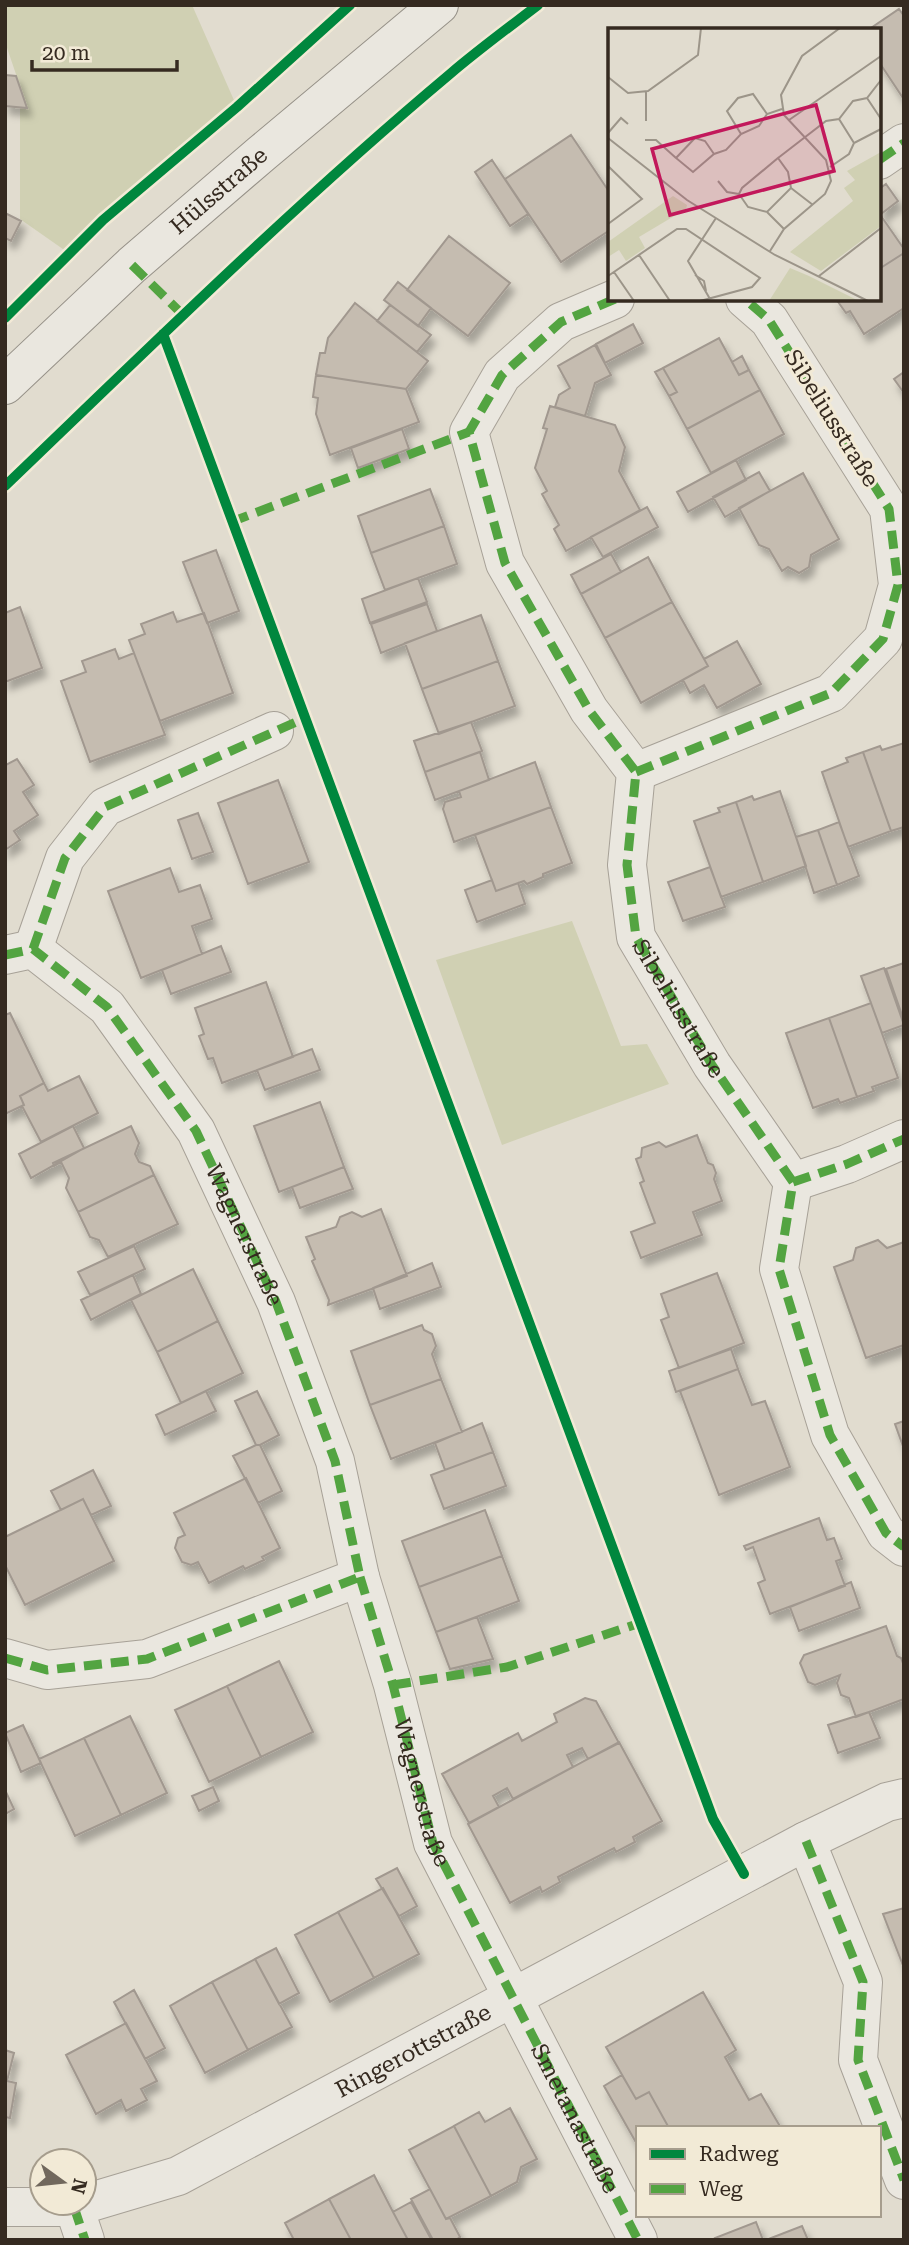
<svg xmlns="http://www.w3.org/2000/svg" width="909" height="2245" viewBox="0 0 909 2245" font-family="'Roboto Serif',serif">
	<style>
		.green { fill: #d0d0b3 }
		.building { fill: #c5bcb0; stroke: #a1988f; stroke-width: 2; filter: url(#shadow) }
		.lines { fill: none; stroke-linecap: round; stroke-linejoin: round }
		.street-casing { stroke: #a7a197; stroke-width: 40 }
		.secondary-casing { stroke: #969188; stroke-width: 40 }
		.street { stroke: #eae7df; stroke-width: 38 }
		.secondary { stroke: #eae7df; stroke-width: 38 }
		.quiet { stroke: #53a441; stroke-width: 9; stroke-dasharray: 18 9; stroke-linecap: butt }
		.cycleway-casing { stroke: #f2ead6; stroke-width: 15 }
		.cycleway { stroke: #00873e; stroke-width: 10 }
		.labels { text-anchor: middle; stroke-width: 6; stroke-linejoin: round; paint-order: stroke }
		.street-label { font-size: 23px; fill: #352a20; stroke: #f2ead6 }
		.inset-road { fill: none; stroke: #9c9589; stroke-width: 2 }
		.view { fill: #c2185b; fill-opacity: 0.15; stroke: #c2185b; stroke-width: 3.5 }
		.inset-edge { fill: none; stroke: #352a20; stroke-width: 3.5 }
	</style>
	<defs>
		<filter id="shadow"><feDropShadow dx="4.5" dy="8" stdDeviation="3.5" flood-color="#0004"/></filter>
	</defs>
	<rect width="100%" height="100%" fill="#e1dccf"/>
	<path class="green" d="M5 5H192L237 107 70 254 20 219V86L5 42Z
		M572 921 621 1046 647 1044 669 1084 502 1145 436 960Z"/>
	<path class="building" d="M899 9 904 16 903 98 879 62V30H868Z
		M5 75 16 76 27 108 5 106Z
		M571 135 610 193V230L561 262 505 179Z
		M492 160 528 214 510 226 475 172Z
		M886 184 898 201 881 214 879 189Z
		M5 213 21 221 11 241 5 238Z
		M879 213 904 249V253L879 269Z
		M449 236 510 283 468 336 407 290Z
		M904 253V308L864 334 850 311 846 313 836 299H879V269Z
		M398 282 431 308 418 326 384 300Z
		M355 303 428 361 406 389 316 375 320 353H325L328 338Z
		M390 305 431 335 417 352 377 321Z
		M633 324 643 343 605 363 596 344Z
		M719 338 739 375 749 370 760 390 687 429 669 396 677 392 663 368Z
		M595 345 611 375 595 383 585 416 555 407 559 395 570 388 558 366Z
		M742 356 749 370 739 375 732 362Z
		M663 368 677 392 669 396 655 372Z
		M904 372V393L894 379Z
		M316 375 406 389 419 422 330 455 316 414 318 398 313 397Z
		M760 390 784 434 711 473 687 429Z
		M550 406 615 425 625 447 619 471 640 510 566 551 554 529 559 525 542 494 547 491 535 468 547 429 543 428Z
		M402 429 409 449 358 468 351 448Z
		M736 460 746 480 688 512 677 492Z
		M759 472 770 491 725 517 713 497Z
		M803 473 839 539 811 555 809 567 799 573 788 567 782 571 769 549 759 545 739 508Z
		M430 489 444 526 371 553 358 516Z
		M647 507 658 527 603 557 591 537Z
		M444 526 457 564 385 590 371 553Z
		M216 550 239 611 207 623 183 562Z
		M611 554 621 572 581 594 571 575Z
		M648 557 672 602 605 638 581 594Z
		M418 578 427 602 370 623 362 599Z
		M672 602 708 666 641 703 605 638Z
		M427 604 437 631 381 653 371 624Z
		M20 607 42 668 5 682V613Z
		M173 612 177 622 204 613 233 693 160 721 129 640 145 634 141 624Z
		M481 615 498 661 422 689 405 643Z
		M737 641 761 684 717 708 704 685 690 693 683 680 708 666 704 659Z
		M115 649 119 659 134 653 165 735 90 762 61 681 86 672 82 661Z
		M498 661 515 706 439 734 422 689Z
		M471 722 482 751 425 772 414 741Z
		M904 743V827L891 831 863 752 880 746 882 750Z
		M480 752 489 780 435 800 425 772Z
		M863 752 891 831 848 847 822 772 848 762 846 758Z
		M17 759 34 785 23 792 38 815 14 831 20 840 5 850V763L6 765Z
		M535 762 551 807 454 842 443 809 445 802 461 797 459 791Z
		M278 780 309 862 248 884 218 803Z
		M780 791 806 866 763 882 736 802 752 796 754 800Z
		M736 802 763 882 721 897 694 821 720 812 718 808Z
		M551 807 572 863 543 874V877L527 884 524 881 496 891 475 835Z
		M198 813 213 852 192 859 178 820Z
		M839 822 859 876 837 885 818 830Z
		M818 830 837 885 814 893 796 837Z
		M710 867 725 907 683 921 668 882Z
		M170 868 179 892 200 885 212 919 192 926 202 954 141 978 108 891Z
		M492 880 496 891 518 883 525 904 477 922 465 890Z
		M221 946 231 972 171 994 162 970Z
		M904 963V1015H902L886 969Z
		M884 968 904 1025 882 1033 861 976Z
		M266 982 293 1057 222 1083 213 1058 208 1059 199 1036 204 1034 195 1008Z
		M871 1003 898 1078 872 1087 874 1091 857 1097 829 1018Z
		M10 1013 44 1083 20 1096 24 1105 5 1114V1015Z
		M829 1018 857 1097 840 1103 838 1099 813 1108 786 1033Z
		M312 1049 320 1070 265 1090 257 1070Z
		M79 1076 98 1113 41 1142 22 1106 24 1105 20 1096 44 1083 48 1091Z
		M320 1102 344 1167 279 1192 254 1126Z
		M73 1126 84 1148 31 1178 19 1154Z
		M131 1126 139 1143 135 1154 139 1162 150 1166 154 1175 78 1212 66 1188 69 1178 61 1162 54 1166 53 1163Z
		M697 1135 708 1163 713 1165 716 1173 714 1179 722 1201 693 1212 702 1235 641 1258 631 1232 655 1223 640 1183 644 1181 636 1159 641 1157 642 1148 659 1142 666 1147Z
		M344 1167 353 1189 300 1208 292 1187Z
		M154 1175 178 1224 108 1257 99 1240 90 1237 78 1212Z
		M381 1209 407 1276 328 1305 329 1300 312 1261 315 1259 306 1237 336 1227 340 1217 352 1212 362 1217Z
		M878 1240 887 1248 904 1242V1345L866 1358 834 1267 853 1260 856 1248Z
		M134 1246 145 1269 90 1295 78 1272Z
		M432 1263 441 1287 380 1309 373 1288Z
		M193 1269 218 1321 157 1352 131 1300Z
		M717 1273 744 1343 679 1368 661 1320 669 1317 661 1294Z
		M133 1275 141 1294 91 1320 81 1300Z
		M218 1321 243 1373 181 1403 157 1352Z
		M422 1325 424 1330 432 1334 436 1346 432 1354 441 1379 370 1405 351 1351Z
		M731 1349 738 1369 676 1392 669 1371Z
		M738 1369 752 1405 765 1401 790 1467 719 1495 680 1391Z
		M441 1379 462 1432 391 1459 370 1405Z
		M206 1391 216 1411 165 1435 156 1415Z
		M257 1391 279 1435 260 1445H256L235 1401Z
		M904 1421V1449L895 1424Z
		M482 1423 493 1452 445 1470 435 1443Z
		M256 1445H260L282 1491 258 1503 233 1456Z
		M493 1452 506 1486 444 1509 431 1475Z
		M93 1470 111 1506 91 1515 83 1499 61 1510 51 1491Z
		M246 1478 280 1548 262 1557 264 1560 245 1569 243 1566 209 1583 198 1562 191 1565 182 1562 175 1548 178 1538 185 1535 174 1513Z
		M83 1499 114 1561 25 1605 5 1565V1537Z
		M485 1510 502 1556 419 1587 402 1541Z
		M819 1518 827 1540 834 1538 842 1559 836 1561 845 1586 770 1614 758 1583 765 1580 753 1547 746 1550 744 1546Z
		M502 1556 519 1601 436 1632 419 1587Z
		M851 1582 860 1608 799 1631 790 1607Z
		M477 1617 493 1659 450 1669 436 1632Z
		M886 1626 897 1656 901 1658 904 1666V1699L856 1717 849 1698 841 1695 837 1683 840 1675 815 1685 808 1682 800 1663 804 1655Z
		M279 1661 313 1732 261 1757 227 1686Z
		M227 1686 261 1757 209 1782 175 1710Z
		M585 1698 596 1701 619 1743 588 1759 582 1748 567 1755 573 1767 513 1799 507 1788 493 1796 499 1807 469 1823 442 1774 518 1733 522 1741 557 1722 554 1714Z
		M869 1712 880 1738 838 1753 828 1725Z
		M130 1716 167 1793 121 1815 84 1738Z
		M23 1725 41 1763 21 1772 5 1733Z
		M84 1738 121 1815 75 1836 39 1759Z
		M619 1742 662 1821 633 1837 635 1842 616 1852 614 1848 558 1877 560 1882 542 1892 540 1887 510 1903 468 1824Z
		M213 1787 219 1801 199 1811 192 1796Z
		M5 1790 14 1809 5 1814Z
		M397 1868 417 1906 399 1916 376 1879Z
		M383 1888 419 1954 374 1978 338 1912Z
		M904 1908V1968L883 1914Z
		M338 1912 374 1978 330 2002 295 1935Z
		M276 1948 299 1993 279 2004 255 1959Z
		M255 1959 292 2027 248 2050 212 1982Z
		M212 1982 248 2050 205 2073 170 2006Z
		M134 1990 165 2048 145 2059 114 2002Z
		M703 1992 736 2050 725 2057 749 2100 761 2094 781 2128H669L649 2092 636 2099 606 2047Z
		M126 2023 157 2081 141 2089 147 2100 126 2111 121 2100 96 2114 66 2055Z
		M5 2050 14 2053 7 2081 16 2083 10 2118 5 2117Z
		M622 2075 636 2099 649 2092 669 2128H638V2146L604 2086Z
		M510 2108 537 2159 521 2167 517 2182 491 2196 454 2126 479 2112 485 2122Z
		M454 2126 491 2196 446 2219 409 2150Z
		M374 2175 393 2212 408 2240H351L329 2199Z
		M430 2189 446 2219 450 2218 460 2237 456 2240H433L411 2199Z
		M329 2199 351 2240H294L285 2223Z
		M411 2202 431 2239 429 2240H408L393 2212Z
		M756 2222 763 2240H716L715 2238Z
		M802 2226 808 2240H766Z"/>
	<g class="lines">
		<defs>
			<g id="street">
				<path d="M879 160 904 143"/>
				<path d="M615 299 561 322 502 375 469 432 505 563 589 710 636 772 627 865 636 937 712 1065 793 1182 779 1269 830 1435 886 1533 904 1547"/>
				<path d="M636 772 831 693 883 639 898 585 889 509 769 320 745 299"/>
				<path d="M33 949 65 858 105 807 274 731"/>
				<path d="M5 955 33 949 107 1007 196 1131 276 1302 335 1461 360 1577 147 1659 47 1670 5 1658"/>
				<path d="M793 1182 847 1164 904 1139"/>
				<path id="s1" d="M360 1577 393 1685 433 1843 638 2240"/>
				<path d="M806 1841 863 1982 858 2060 904 2180"/>
				<path id="s2" d="M5 2207H74L178 2176 806 1841 887 1802 904 1798"/>
				<path d="M74 2207 85 2240"/>
			</g>
			<g id="secondary">
				<path id="s3" d="M5 385 132 265 261 154 439 5"/>
			</g>
		</defs>
		<use href="#street" class="street-casing"/>
		<use href="#secondary" class="secondary-casing"/>
		<use href="#street" class="street"/>
		<use href="#secondary" class="secondary"/>
		<g class="quiet">
			<path d="M879 160 904 143"/>
			<path d="M132 265 182 314"/>
			<path id="s4" d="M615 299 561 322 502 375 469 432 505 563 589 710 636 772 627 865 636 937 712 1065 793 1182 779 1269 830 1435 886 1533 904 1547"/>
			<path d="M231 522 469 432"/>
			<path d="M636 772 831 693 883 639 898 585 889 509 769 320 745 299"/>
			<path d="M33 949 65 858 105 807 305 718"/>
			<path id="s5" d="M5 955 33 949 107 1007 196 1131 276 1302 335 1461 360 1577 147 1659 47 1670 5 1658"/>
			<path d="M793 1182 847 1164 904 1139"/>
			<path d="M360 1577 393 1685 433 1843 638 2240"/>
			<path d="M393 1685 507 1667 640 1623"/>
			<path d="M806 1841 863 1982 858 2060 904 2180"/>
			<path d="M74 2207 85 2240"/>
		</g>
		<defs>
			<path id="cycleway" d="M5 318 103 220 237 107 350 5
				M163 334 713 1819 744 1874
				M5 486C151 346 295 204 450 74 478 50 508 28 538 5"/>
		</defs>
		<use href="#cycleway" class="cycleway-casing"/>
		<use href="#cycleway" class="cycleway"/>
	</g>
	<g class="labels">
		<g class="street-label">
			<text dy="8" stroke="none"><textPath href="#s3" startOffset="289">Hülsstraße</textPath></text>
			<text transform="translate(832 418) rotate(58)" y="8">Sibeliusstraße</text>
			<text dy="8" stroke="none"><textPath href="#s4" startOffset="836">Sibeliusstraße</textPath></text>
			<text dy="8" stroke="none"><textPath href="#s5" startOffset="390">Wagnerstraße</textPath></text>
			<text dy="8" stroke="none"><textPath href="#s1" startOffset="224">Wagnerstraße</textPath></text>
			<text dy="8" stroke="none"><textPath href="#s2" startOffset="444">Ringerottstraße</textPath></text>
			<text dy="8" stroke="none"><textPath href="#s1" startOffset="586">Smetanastraße</textPath></text>
		</g>
	</g>
	<g transform="translate(608 28)">
		<rect width="273" height="273" fill="#e1dccf"/>
		<path d="M273 124V198L213 243 182 224 245 173 236 160 247 152 239 143ZM65 168 79 177 78 181 31 209 37 220 18 233 11 222 0 229V214ZM182 240 201 248 251 273H161Z" fill="#d0d0b3"/>
		<path class="inset-road" d="M0 49 20 65 40 63 90 27 93 0M38 64V93M259 70 273 91M231 91 246 115M181 92 273 28M0 105 13 90 20 96M133 106 119 83 130 70 145 66 159 86M0 110 79 172 167 227 260 273M37 112H48L68 130M106 126 97 113 87 110 68 130 85 144 106 126 118 122 133 106 151 98 159 86 174 81M170 130 180 144 183 160 159 184 140 179 131 166 134 160ZM170 130 218 93 231 91 245 73 259 70 273 52M0 138 34 171 0 196M222 139 241 126 246 115 273 101M110 153 119 164 131 166M183 160 205 177M159 184 176 201M162 223 176 201 217 166 223 153 218 132 176 87 173 67 194 28 232 0M31 227 62 273M6 244 26 273M87 247 96 253 98 263M0 248 69 201H78L152 250 144 259 92 273M211 248 273 200M102 271 80 233 108 190"/>
		<path class="view" d="M208 77 226 143 62 187 44 121Z"/>
		<rect width="273" height="273" class="inset-edge"/>
	</g>
	<rect width="909" height="2245" fill="none" stroke="#352a20" stroke-width="14"/>
	<rect x="636" y="2126" width="245" height="91" fill="#f2ead6" stroke="#a69d8d" stroke-width="2"/>
	<rect x="650" y="2149" width="35" height="10" fill="#00873e" stroke="#a69d8d" stroke-width="2"/>
	<text x="699" y="2161" font-size="21" fill="#352a20">Radweg</text>
	<rect x="650" y="2184" width="35" height="10" fill="#53a441" stroke="#a69d8d" stroke-width="2"/>
	<text x="699" y="2196" font-size="21" fill="#352a20">Weg</text>
	<g transform="translate(63 2182) rotate(105)"><circle r="33" fill="#f2ead6" stroke="#a69d8d" stroke-width="2"/>
	<path d="M0-5L12 26L0 18L-12 26Z" fill="#71685d"/>
	<text y="-10" font-size="19" font-weight="bold" text-anchor="middle" fill="#352a20">N</text>
	</g>
	<path d="M32 60v10h145v-10" fill="none" stroke="#352a20" stroke-width="3.5"/>
	<text x="42" y="60" font-size="21" fill="#352a20" stroke="#f2ead6" stroke-width="5" paint-order="stroke">20 m</text>
</svg>
